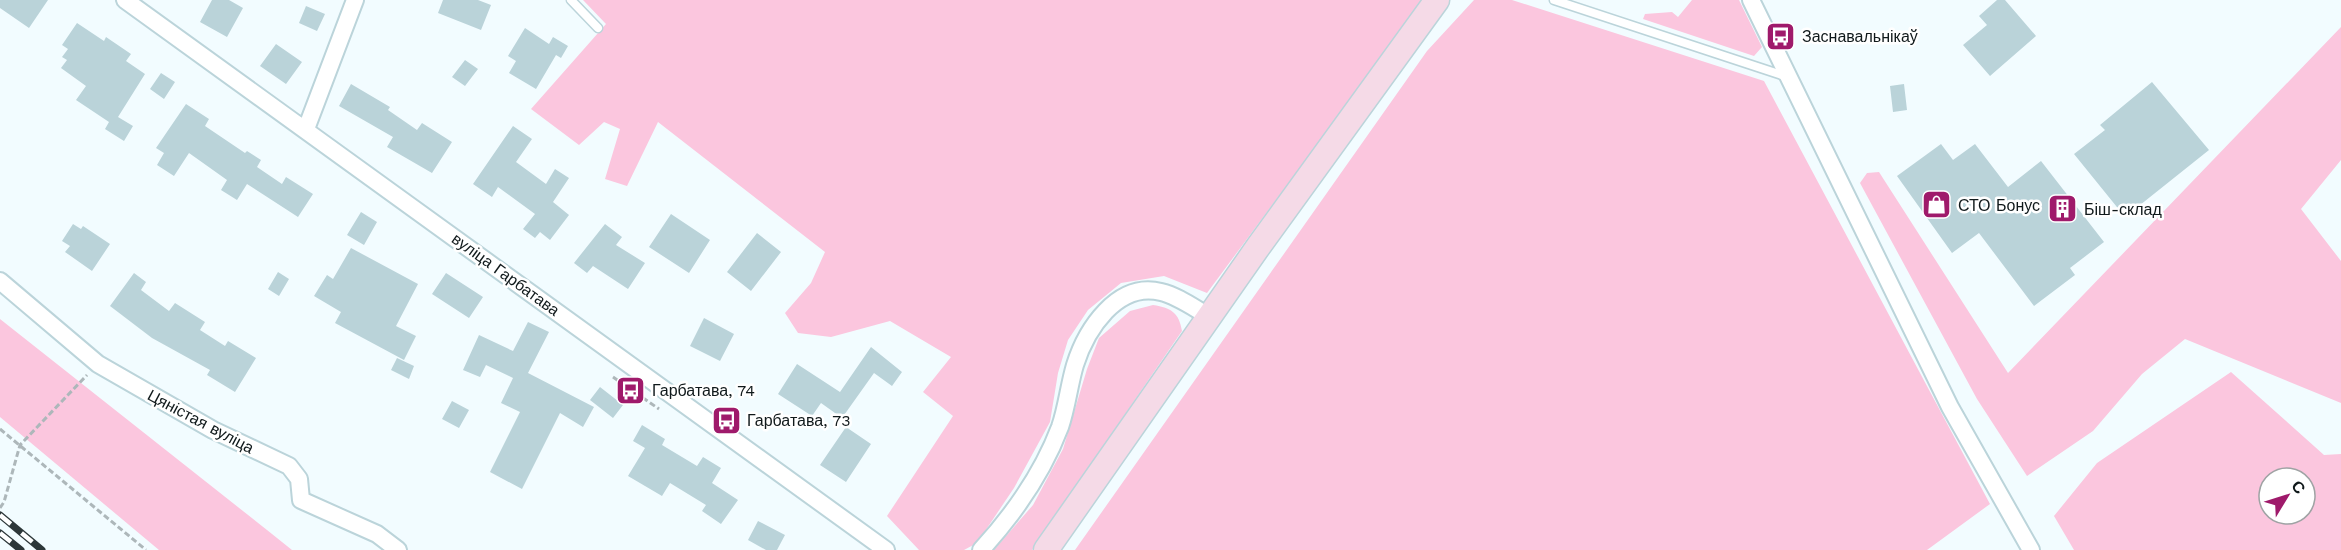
<svg xmlns="http://www.w3.org/2000/svg" width="2341" height="550" viewBox="0 0 2341 550" font-family="'Work Sans',sans-serif">
	<style>
		.green { fill: #fbc6de; fill-rule: evenodd }
		.building { fill: #bad3d9 }
		.lines { fill: none; stroke-linecap: round; stroke-linejoin: round }
		.service-casing { stroke: #bbd4da; stroke-width: 11 }
		.minor-casing { stroke: #bbd4da; stroke-width: 20 }
		.secondary-casing { stroke: #bbd4da; stroke-width: 27 }
		.path { stroke: #adb7ba; stroke-width: 3; stroke-dasharray: 6 3; stroke-linecap: butt }
		.service { stroke: #fff; stroke-width: 8 }
		.minor { stroke: #fff; stroke-width: 16 }
		.secondary { stroke: #f5dae7; stroke-width: 24 }
		.rail-casing { stroke: #2d3739; stroke-width: 7 }
		.rail { stroke: #fff; stroke-width: 4.5; stroke-dasharray: 14; stroke-linecap: butt }
		.labels { text-anchor: middle; stroke-width: 5; stroke-linejoin: round; paint-order: stroke }
		.poi-label { font-size: 16px; fill: #10191b; stroke: #fff; text-anchor: start }
		.street-label { font-size: 16px; fill: #10191b; stroke: #fff }
	</style>
	<rect width="100%" height="100%" fill="#f2fcff"/>
	<path class="green" d="M583 0H1424L1207 293 1164 276 1121 283 1088 310 1068 340 1058 373 1050 422 1014 488 977 543 964 550H919L887 516 953 416 923 392 951 357 890 321 831 337 798 333 785 313 811 283 825 252 658 122 627 186 605 179 620 129 604 122 579 145 531 109 606 24Z
		M1474 0H1512L1764 81 1990 504 1927 550H1075L1427 51Z
		M1692 0H1739L1762 47 1754 56 1643 19 1645 14 1672 12 1678 17Z
		M2341 27V160L2301 209 2341 261V403L2185 339 2142 374 2093 431 2027 476 1977 399 1860 183 1867 173 1879 172 2008 373Z
		M1153 305C1172 308 1179 313 1182 331L1032 550H994L1033 505 1063 449 1087 369 1099 338 1130 311Z
		M0 319 267 530 292 550H159L0 417Z
		M2231 372 2324 455 2341 454V550H2074L2054 516 2097 463ZM2269 478H2305V514H2269Z"/>
	<path class="building" d="M0 0H48L29 28 0 8Z
		M212 0H229L243 8 227 37 200 22Z
		M443 0H478L491 5 481 30 438 13Z
		M1997 0H2005L2036 36 1990 76 1963 45 1987 25 1979 16Z
		M306 6 325 14 317 31 299 23Z
		M77 23 104 41 106 37 131 54 126 61 145 74 118 117 133 126 124 141 105 129 109 122 76 100 86 86 61 68 67 60 62 57 68 49 62 45Z
		M525 28 549 44 553 37 568 46 561 58 556 55 536 89 509 73 516 61 508 56Z
		M276 44 302 62 286 84 260 66Z
		M465 60 478 69 465 86 452 77Z
		M161 73 175 82 164 99 150 89Z
		M2152 82 2209 150 2125 217 2074 154 2105 130 2100 125Z
		M351 84 390 107 388 110 417 130 422 123 452 142 432 173 387 147 393 137 339 106Z
		M1904 84 1907 110 1893 112 1890 86Z
		M186 104 209 119 205 126 245 153 247 151 261 160 257 167 282 184 286 177 313 194 298 217 247 184 237 200 221 190 227 180 189 153 174 176 157 165 164 153 156 148Z
		M513 126 532 139 516 162 546 184 555 169 569 178 553 202 569 215 550 240 540 232 535 238 523 229 535 214 498 187 492 197 473 184Z
		M1941 144 1953 160 1975 144 2008 187 2041 161 2104 242 2070 268 2075 275 2034 306 1979 233 1952 253 1897 176Z
		M361 212 377 222 364 245 347 235Z
		M671 214 710 240 689 273 649 247Z
		M73 224 81 229 83 226 110 244 92 271 65 252 70 246 62 241Z
		M605 224 622 237 616 245 645 263 628 289 593 266 587 273 574 263Z
		M757 233 781 252 751 291 727 272Z
		M351 248 418 284 396 326 416 336 404 360 335 323 341 312 314 296 327 275 333 279Z
		M278 272 289 279 279 296 268 289Z
		M134 273 146 282 141 290 169 311 175 303 205 322 200 330 225 346 228 341 256 358 235 392 207 375 210 370 152 338 110 306Z
		M446 273 483 297 469 318 432 294Z
		M704 318 734 334 720 361 690 346Z
		M528 322 549 332 528 373 594 407 583 427 560 413 522 489 490 472 520 412 501 403 513 378 486 365 480 377 463 370 479 335 513 351Z
		M871 347 902 372 892 386 874 373 842 418 821 403 812 416 778 394 797 364 840 392Z
		M397 358 414 366 409 379 391 370Z
		M600 387 623 405 613 418 590 400Z
		M452 401 469 410 459 428 442 419Z
		M642 425 665 439 662 445 697 466 703 457 721 468 712 483 738 500 721 524 702 511 706 505 670 483 662 496 628 476 645 448 633 441Z
		M846 427 871 444 846 482 820 465Z
		M758 521 785 535 777 550H766L748 540Z"/>
	<g class="lines">
		<defs>
			<path id="service" d="M571 0 598 28
				M1554 0 1788 77"/>
			<path id="minor" d="M125 0 886 550
				M1751 0 1950 407 2031 550
				M306 129 355 0
				M0 281 98 364 213 430 289 466 299 479 301 500 377 534 398 550
				M981 550C1013 515 1043 472 1060 427 1067 407 1069 385 1075 365 1086 330 1117 281 1161 292 1178 296 1194 308 1210 317"/>
			<path id="secondary" d="M1046 550 1258 247 1437 0"/>
		</defs>
		<use href="#service" class="service-casing"/>
		<use href="#minor" class="minor-casing"/>
		<use href="#secondary" class="secondary-casing"/>
		<path class="path" d="M613 377 659 409
			M0 429 146 550
			M0 508 4 502 20 445 87 375"/>
		<use href="#service" class="service"/>
		<use href="#minor" class="minor"/>
		<use href="#secondary" class="secondary"/>
		<defs>
			<path id="rail" d="M0 515 42 550
				M0 533 21 550"/>
		</defs>
		<use href="#rail" class="rail-casing"/>
		<use href="#rail" class="rail"/>
	</g>
	<defs>
		<symbol id="bus-square" viewBox="-11 -11 22 22"><rect x="-9" y="-9" width="18" height="18" rx="4" fill="#9f1a6b" stroke="#fff"/><path d="M-5-6H5V4H4V6H2V4H-2V6H-4V4H-5ZM-3.5-4V0h7V-4ZM-3.5 1.2v1.5H-2V1.2ZM2 1.2v1.5H3.5V1.2Z" fill="#fff"/></symbol>
		<symbol id="shop-square" viewBox="-11 -11 22 22"><rect x="-9" y="-9" width="18" height="18" rx="4" fill="#9f1a6b" stroke="#fff"/><path d="M-5-2.5h2.3a2.7 3.5 0 0 1 5.4 0H5L5.5 6h-11ZM-1.5-2.5h3a1.5 2.3 0 0 0-3 0Z" fill="#fff"/></symbol>
		<symbol id="building-square" viewBox="-11 -11 22 22"><rect x="-9" y="-9" width="18" height="18" rx="4" fill="#9f1a6b" stroke="#fff"/><path d="M-4-6H4V6H1V3H-1V6H-4ZM-2.5-4.3h1.7v1.8h-1.7ZM.8-4.3h1.7v1.8H.8ZM-2.5-1h1.7V.8h-1.7ZM.8-1h1.7V.8H.8Z" fill="#fff"/></symbol>
	</defs>
	<g fill-rule="evenodd">
		<use href="#bus-square" x="1764" y="20" width="33" height="33"/>
		<use href="#shop-square" x="1920" y="188" width="33" height="33"/>
		<use href="#building-square" x="2046" y="192" width="33" height="33"/>
		<use href="#bus-square" x="614" y="374" width="33" height="33"/>
		<use href="#bus-square" x="710" y="404" width="33" height="33"/>
	</g>
	<g class="labels">
		<g class="poi-label">
			<text x="1802" y="42">Заснавальнікаў</text>
			<text x="1958" y="211">СТО Бонус</text>
			<text x="2084" y="215">Біш-склад</text>
			<text x="652" y="396">Гарбатава, 74</text>
			<text x="747" y="426">Гарбатава, 73</text>
		</g>
		<g class="street-label">
			<text transform="translate(506 274) rotate(36)" y="6">вуліца Гарбатава</text>
			<text transform="translate(201 421) rotate(28)" y="6">Цяністая вуліца</text>
		</g>
	</g>
	<g transform="translate(2287 496) rotate(52)"><circle r="28" fill="#ffffff" stroke="#9fa3a4" stroke-width="1.5"/>
	<path d="M0-4.5L10 22L0 15L-10 22Z" fill="#9f1a6b"/>
	<text y="-9" font-size="16" font-weight="bold" text-anchor="middle" fill="#10191b">С</text>
	</g>
</svg>
